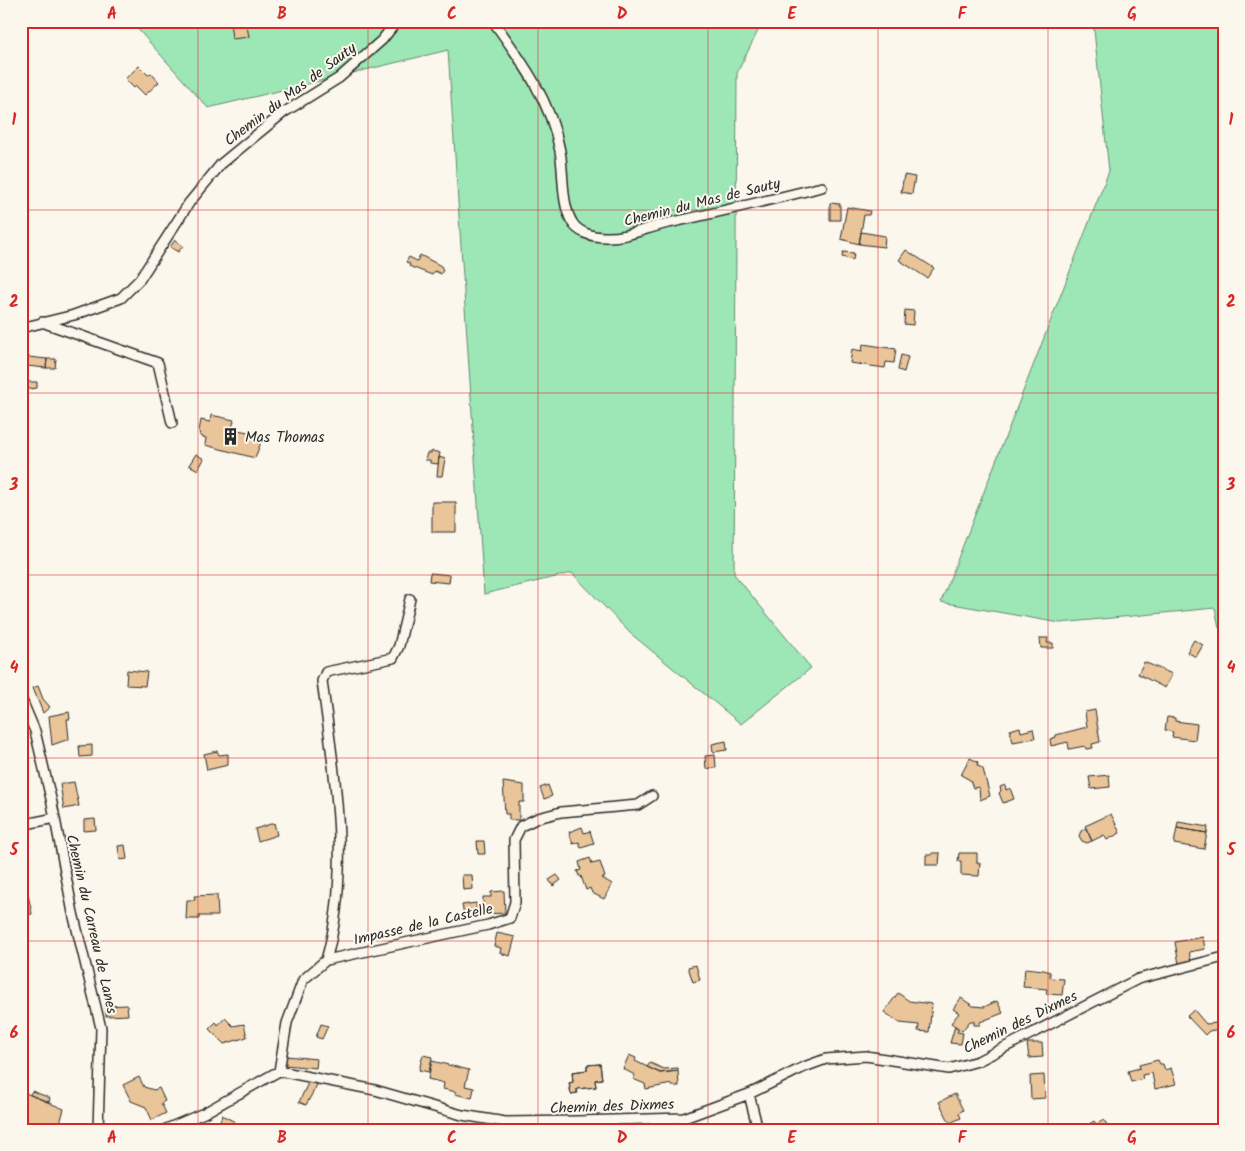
<svg xmlns="http://www.w3.org/2000/svg" width="1245" height="1151" viewBox="0 0 1245 1151" font-family="Kalam,sans-serif">
	<style>
		.green { fill: #9de7b6; stroke: #648970 }
		.building { fill: #eac59a; stroke: #2b2b2b }
		.lines { fill: none; stroke-linecap: round; stroke-linejoin: round }
		.minor-casing { stroke: #2b2b2b; stroke-width: 12 }
		.minor { stroke: #fbf7ec; stroke-width: 9 }
		.grid { fill: none; stroke: #d62828; stroke-width: 1; stroke-opacity: 0.55 }
		.labels { text-anchor: middle; stroke-width: 4; stroke-linejoin: round; paint-order: stroke }
		.street-label { font-size: 15px; fill: #2b2b2b; stroke: #fbf7ec }
		.poi-label { font-size: 15px; fill: #2b2b2b; stroke: #fbf7ec; text-anchor: start }
		.neatline { fill: none; stroke: #d62828; stroke-width: 2 }
		.grid-label { font-size: 16px; text-anchor: middle; font-weight: bold; fill: #d62828 }
	</style>
	<rect width="100%" height="100%" fill="#fbf7ec"/>
	<filter id="ink" filterUnits="userSpaceOnUse"><feTurbulence type="fractalNoise" baseFrequency=".02" numOctaves="2"/><feDisplacementMap in="SourceGraphic" scale="10" xChannelSelector="R" yChannelSelector="G"/><feConvolveMatrix kernelMatrix="1 2 1 2 8 2 1 2 1" color-interpolation-filters="sRGB"/></filter>
	<g filter="url(#ink)">
		<path class="green" d="M103 21H763L737 73 734 574 811 668 741 724 630 633 572 573 484 594 448 50 208 108 135 26Z
			M1093 21H1224V629L1219 628 1215 608 1060 623 941 602 1109 171Z"/>
		<path class="building" d="M230 21H246L249 37 232 39Z
			M139 66 148 75 151 73 159 82 145 95 136 86 134 88 125 79Z
			M904 175 915 177 912 194 901 192Z
			M830 203 840 204V220H830Z
			M847 207 870 211 869 215H864L859 244 841 239Z
			M861 232 885 236 884 247 859 244Z
			M175 240 183 246 178 252 170 247Z
			M906 250 934 268 927 278 899 260Z
			M843 252 854 253 853 260 842 257Z
			M420 255 441 266 443 270 441 274 435 271 432 275 409 266 410 264 406 262 409 257 417 261Z
			M905 310 914 311 913 325 904 324Z
			M863 344 896 349 894 363 886 362 885 368 850 363 852 349 862 351Z
			M901 355 908 357 904 372 898 370Z
			M28 357 47 359 46 368 27 366Z
			M47 359H56L55 368H46Z
			M21 377H26V382H37V388L21 390Z
			M211 415 234 420 232 429 259 434 258 442H261L255 458 205 445 206 438 200 436 199 431 201 420 210 422Z
			M432 451 440 453 438 464 430 463V460H425L427 453H431Z
			M196 454 204 459 198 470 189 465Z
			M439 457 445 459 442 476H437Z
			M432 502H456V532H432Z
			M430 573 450 575 449 583 429 581Z
			M1040 638H1048L1047 643H1053V648H1041Z
			M1194 640 1203 645 1196 657 1187 652Z
			M1144 662 1172 674 1165 688 1138 674Z
			M127 670 147 672 145 686 126 685Z
			M38 686 43 699 50 707 43 713 33 688Z
			M1095 710 1100 742 1092 744 1093 748 1086 749 1085 746 1069 749 1068 742 1051 746 1050 739 1056 737V735L1087 727 1085 712Z
			M69 712 70 719H67L69 739 52 745 49 716Z
			M1167 717 1175 718V721L1197 724 1195 740 1172 737 1173 732 1165 730Z
			M1020 727 1021 732 1033 729 1035 738 1013 742 1010 730Z
			M726 741 727 750 713 752 712 744Z
			M92 745V756L80 757 79 746Z
			M217 751 219 755 228 754V765L207 770 204 754Z
			M715 755 716 767 706 769 705 756Z
			M970 758 978 762 977 765 983 769 990 796 980 800 979 787 973 788 970 780 961 775Z
			M1109 775 1110 787 1091 789 1089 777Z
			M74 782 79 806 64 809 60 784Z
			M503 782 524 785V802H519V820H509V814H505Z
			M548 785 552 796 544 799 540 788Z
			M1005 785 1006 790 1010 788 1014 799 1003 803 999 793 1001 791 1000 787Z
			M1111 814 1120 833 1107 840 1104 835 1092 841 1085 826Z
			M95 819 96 830 84 831V820Z
			M1178 822 1208 827 1207 833 1177 828Z
			M274 823 277 835 258 841 255 829Z
			M582 827 584 833 590 831 594 844 581 848 579 842 573 844 569 832Z
			M1086 828 1092 841 1087 843 1082 841 1079 836 1081 831Z
			M1177 828 1207 833 1204 849 1174 844Z
			M477 841H484L485 854H478Z
			M125 845 127 859 120 860 118 846Z
			M932 853H940L939 865H926V855H932Z
			M959 853H977V863H980L979 876 961 875V861H958Z
			M590 858 592 864 600 862 605 877 602 878 612 884 604 899 592 893 590 888 586 890 581 876H579L577 871 581 870 579 862Z
			M462 875H472L473 889 463 890Z
			M557 875 561 880 553 886 549 880Z
			M504 891 505 913 483 914V897H491V892Z
			M28 894 32 914 21 916V895Z
			M217 895 218 916H199V919H186L187 900H195L194 896Z
			M476 903 477 914 464 915 462 905Z
			M497 933 515 937 510 956 500 953 501 948 494 946Z
			M1203 937 1205 949 1189 952 1191 961 1179 964 1175 942Z
			M696 965 700 980 693 982 688 967Z
			M1025 968 1044 970 1050 972V978L1064 979 1062 995 1046 994 1047 989 1023 987Z
			M898 993 909 1001 932 1004 929 1032 918 1031 919 1025 900 1023 884 1012Z
			M961 998 973 1006 984 1007 997 1001 1003 1013 980 1022V1025H974V1021H970L962 1031 951 1023 959 1013 953 1009Z
			M127 1005 128 1015 106 1016V1006Z
			M1194 1010 1206 1024 1217 1023 1224 1019V1028L1209 1031 1205 1035 1187 1016Z
			M225 1018 233 1026 244 1024 247 1037 224 1044 209 1029 216 1022 218 1025Z
			M321 1024 328 1026 322 1039 316 1037Z
			M955 1026 959 1029 957 1032 963 1033 961 1044 950 1043Z
			M1027 1043H1042L1043 1057 1029 1058Z
			M423 1055 432 1057 429 1072 419 1070Z
			M629 1055 636 1058 635 1061 660 1073 678 1071 679 1086H672V1084L646 1089 645 1084 633 1079 635 1075 623 1069Z
			M286 1056 317 1059 316 1068 285 1065Z
			M1158 1060 1160 1064H1163L1165 1070 1171 1068 1176 1084 1155 1089 1152 1073 1142 1075 1143 1079 1131 1082 1128 1071 1140 1068 1139 1065Z
			M432 1061 469 1070 465 1086 474 1088 472 1098 455 1094 456 1092 443 1089 444 1083 428 1079Z
			M650 1063 664 1069 678 1068V1071L660 1073 647 1067Z
			M600 1064 602 1079 595 1080 596 1087 577 1089 578 1093 571 1094 569 1083 573 1082 572 1072 587 1070V1065Z
			M600 1064 602 1079 595 1080 596 1087 577 1089V1093L571 1094 569 1083 573 1082 572 1072 587 1070V1065Z
			M1044 1075 1045 1098 1031 1099 1030 1076Z
			M139 1077 144 1087 154 1090 159 1088 165 1101 161 1103 166 1113 152 1120 146 1107 131 1101 123 1085Z
			M309 1081 317 1085 306 1105 299 1102Z
			M21 1091 64 1109 58 1130 21 1129Z
			M32 1091 50 1098 49 1102 30 1095Z
			M955 1094 963 1110 959 1113 961 1118 950 1123 939 1102Z
			M222 1115 235 1122 231 1130H217Z
			M1104 1120 1110 1130H1080L1094 1121 1096 1124Z"/>
		<g class="lines">
			<defs>
				<path id="minor" d="M493 21C522 61 551 101 560 151 564 172 561 204 572 222 578 233 593 237 605 237 626 238 643 229 664 224 717 213 769 200 822 187
					M42 322 158 363 172 423
					M21 328 74 315 121 298 140 279 189 203 221 164 283 113 339 78 382 40 397 21
					M21 698 35 731 52 803 73 913 101 1028 98 1130
					M21 825 55 818
					M326 960C352 870 334 772 322 681L326 672 393 658 399 646 410 599
					M279 1071 287 1023 303 980 326 960 488 925 510 918 515 902 514 840 521 826 538 818 561 812 638 805 652 796
					M749 1094 758 1130
					M164 1130 204 1113 279 1071 375 1090 462 1115 505 1122 577 1121 684 1118 749 1094 804 1067 826 1059 866 1056 949 1069 978 1061 1138 979 1224 957"/>
			</defs>
			<use href="#minor" class="minor-casing"/>
			<use href="#minor" class="minor"/>
		</g>
	</g>
	<path class="grid" d="M198 21V1130M368 21V1130M538 21V1130M708 21V1130M878 21V1130M1048 21V1130M21 210H1224M21 393H1224M21 575H1224M21 758H1224M21 941H1224"/>
	<defs>
		<symbol id="building-bare" viewBox="-9 -9 18 18"><path d="M-4-6H4V6H1V3H-1V6H-4ZM-2.5-4.3h1.7v1.8h-1.7ZM.8-4.3h1.7v1.8H.8ZM-2.5-1h1.7V.8h-1.7ZM.8-1h1.7V.8H.8Z" fill="#2b2b2b" stroke="#fbf7ec" stroke-width="2.5" paint-order="stroke"/></symbol>
	</defs>
	<g fill-rule="evenodd">
		<use href="#building-bare" x="218" y="424" width="25" height="25"/>
	</g>
	<g class="labels">
		<g class="street-label">
			<text transform="translate(290 94) rotate(-37)" y="5">Chemin du Mas de Sauty</text>
			<text transform="translate(702 202) rotate(-14)" y="5">Chemin du Mas de Sauty</text>
			<text transform="translate(92 924) rotate(77)" y="5">Chemin du Carreau de Lanes</text>
			<text transform="translate(423 924) rotate(-13)" y="5">Impasse de la Castelle</text>
			<text transform="translate(1020 1022) rotate(-26)" y="5">Chemin des Dixmes</text>
			<text transform="translate(612 1106) rotate(-2)" y="5">Chemin des Dixmes</text>
		</g>
		<g class="poi-label">
			<text x="245" y="442">Mas Thomas</text>
		</g>
	</g>
	<rect width="1245" height="1151" fill="none" stroke="#fbf7ec" stroke-width="55"/>
	<rect x="28" y="28" width="1190" height="1096" class="neatline"/>
	<g class="grid-label">
		<text x="112" y="19">A</text>
		<text x="282" y="19">B</text>
		<text x="452" y="19">C</text>
		<text x="622" y="19">D</text>
		<text x="792" y="19">E</text>
		<text x="962" y="19">F</text>
		<text x="1132" y="19">G</text>
		<text x="14" y="125">1</text>
		<text x="1231" y="125">1</text>
		<text x="14" y="307">2</text>
		<text x="1231" y="307">2</text>
		<text x="14" y="490">3</text>
		<text x="1231" y="490">3</text>
		<text x="14" y="673">4</text>
		<text x="1231" y="673">4</text>
		<text x="14" y="855">5</text>
		<text x="1231" y="855">5</text>
		<text x="14" y="1038">6</text>
		<text x="1231" y="1038">6</text>
		<text x="112" y="1143">A</text>
		<text x="282" y="1143">B</text>
		<text x="452" y="1143">C</text>
		<text x="622" y="1143">D</text>
		<text x="792" y="1143">E</text>
		<text x="962" y="1143">F</text>
		<text x="1132" y="1143">G</text>
	</g>
</svg>
